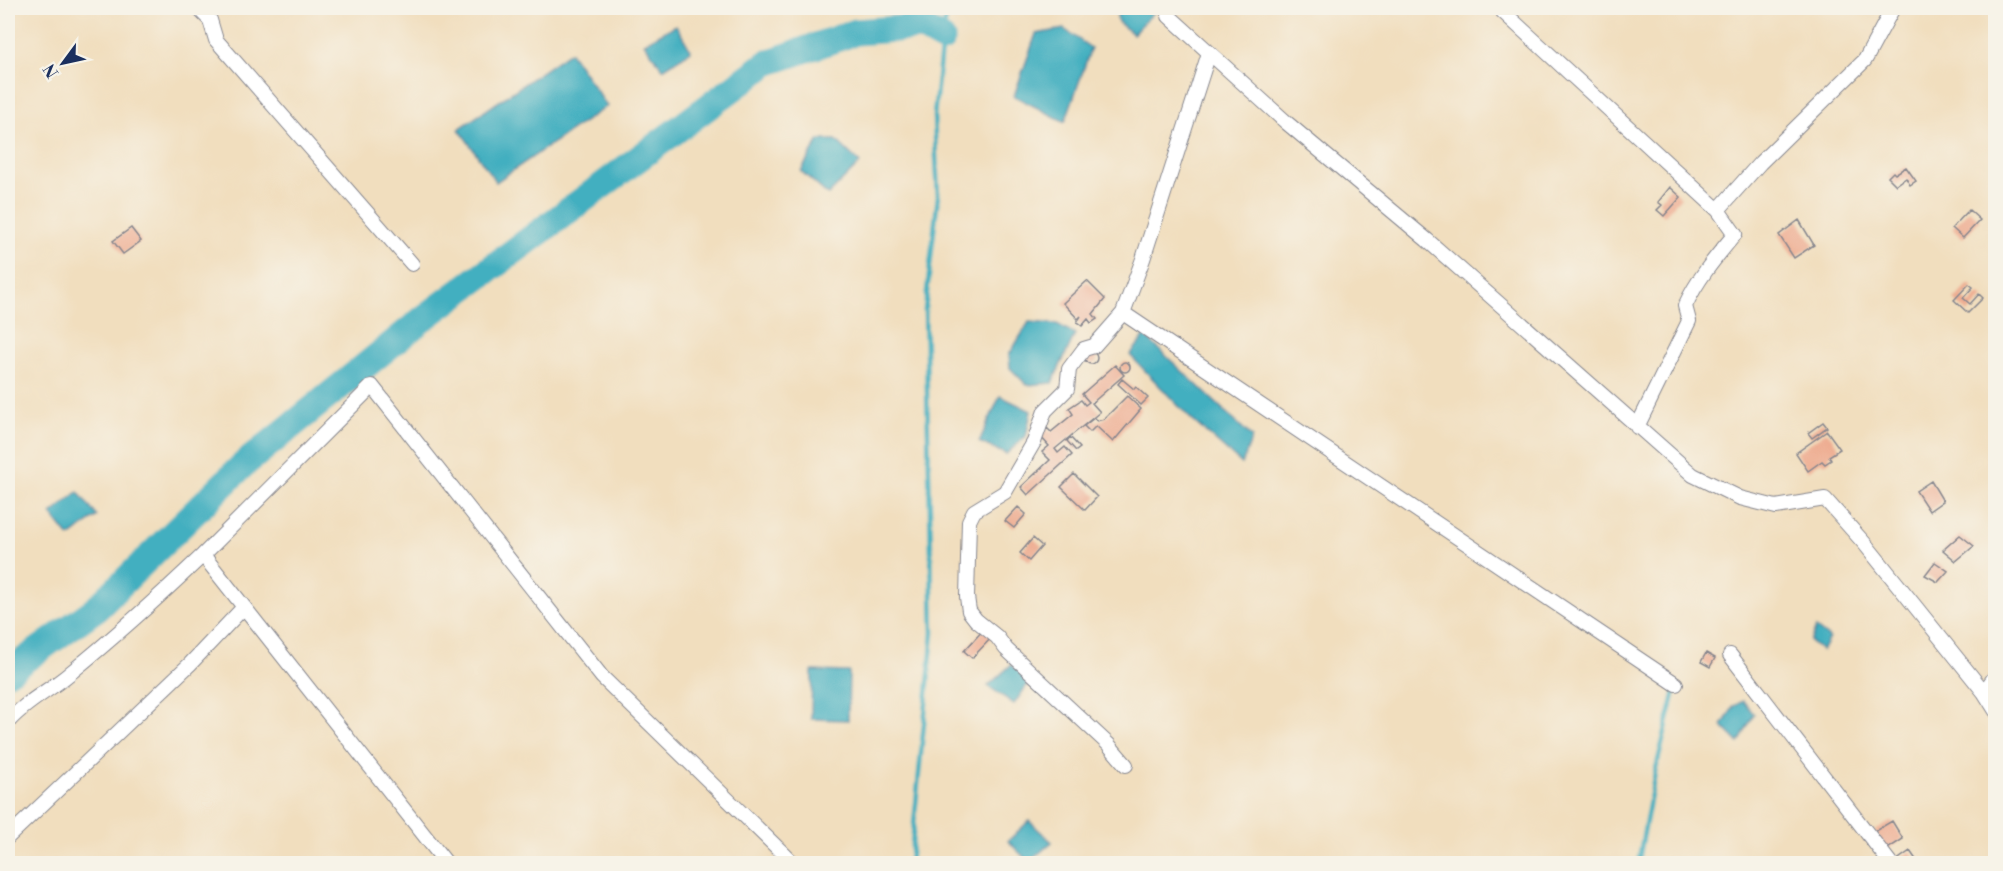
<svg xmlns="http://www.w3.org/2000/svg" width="2003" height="871" viewBox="0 0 2003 871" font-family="'Libre Bodoni',serif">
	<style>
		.water { fill: #42afc0; stroke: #2e6f8f; stroke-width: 1.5 }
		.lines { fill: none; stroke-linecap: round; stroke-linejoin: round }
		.stream { stroke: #42afc0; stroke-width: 4.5 }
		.river { stroke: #42afc0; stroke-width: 27 }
		.building { fill: #eead92 }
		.street-casing { stroke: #86868e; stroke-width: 16 }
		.street { stroke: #fff; stroke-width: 14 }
	</style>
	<rect width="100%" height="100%" fill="#f7f3e8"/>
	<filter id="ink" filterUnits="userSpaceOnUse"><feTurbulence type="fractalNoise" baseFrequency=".0167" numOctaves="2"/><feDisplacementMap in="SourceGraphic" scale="12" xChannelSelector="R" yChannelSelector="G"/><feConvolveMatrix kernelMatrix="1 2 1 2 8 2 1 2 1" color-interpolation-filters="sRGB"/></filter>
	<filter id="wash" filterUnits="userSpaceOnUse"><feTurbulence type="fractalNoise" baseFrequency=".008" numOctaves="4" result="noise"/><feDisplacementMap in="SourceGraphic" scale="24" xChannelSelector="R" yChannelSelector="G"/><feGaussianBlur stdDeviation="1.35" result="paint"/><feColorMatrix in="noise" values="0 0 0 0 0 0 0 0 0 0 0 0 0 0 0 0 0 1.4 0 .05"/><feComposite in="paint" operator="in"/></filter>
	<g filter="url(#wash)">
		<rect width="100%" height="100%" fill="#f1debe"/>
		<path class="water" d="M1116 8H1150L1154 12 1133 34 1118 22Z
			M676 25 691 51 663 69 644 43Z
			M1064 29 1091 48 1065 122 1014 96 1036 34Z
			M570 52 607 106 496 182 459 129Z
			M819 140H836L860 163 828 195 801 171Z
			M1029 322 1057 324 1075 334 1052 383 1027 385 1010 368 1009 355Z
			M1145 336 1252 437 1242 464 1192 420 1130 355Z
			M1000 396 1031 411 1026 436 1006 454 979 442Z
			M78 492 97 516 69 537 51 514Z
			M1816 628 1829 638 1822 651 1810 641Z
			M1011 665 1030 681 1014 704 988 686Z
			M812 671 849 672 848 720 811 719Z
			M1743 701 1754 714 1739 743 1722 726 1734 706Z
			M1029 821 1052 842 1029 862 1008 841Z"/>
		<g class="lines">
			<path class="stream" d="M910 864 933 633 925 310 938 196 934 116 942 39 948 8
				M1638 864 1655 773 1676 687"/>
			<path class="river" d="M8 672 97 608 242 466 424 318 767 63 856 32 921 27 942 39"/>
		</g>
		<g id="blocks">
			<path class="building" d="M1906 167 1916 181 1910 185 1906 178 1896 185 1888 177 1893 172 1895 174Z
				M1670 187 1681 197 1664 216 1657 210 1662 205 1658 202Z
				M1969 210 1980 220 1963 238 1952 228Z
				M1799 220 1814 245 1794 258 1779 235Z
				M131 228 141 241 123 254 113 241Z
				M1087 281 1105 299 1093 314 1097 319 1091 323 1088 319 1082 326 1077 322 1081 316 1078 319 1063 303Z
				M1969 284 1973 287 1963 298 1970 304 1979 294 1983 298 1968 313 1954 300Z
				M1085 358a6 6 0 1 1 12 0a6 6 0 1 1-12 0Z
				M1120 367a5 5 0 1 1 10 0a5 5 0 1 1-10 0Z
				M1115 365 1124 375 1092 403 1100 412 1055 449 1058 453 1065 447 1072 455 1028 495 1021 487 1050 460 1042 452 1049 446 1040 436 1047 428 1051 432 1073 414 1069 408 1081 400 1085 405 1089 402 1082 394Z
				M1122 379 1134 389 1136 387 1148 398 1141 405 1118 384Z
				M1127 396 1141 409 1113 442 1096 426 1090 432 1084 426 1094 418 1097 421 1104 419Z
				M1823 422 1827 427 1812 438 1808 433Z
				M1827 431 1840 449 1829 456 1831 460 1825 464 1822 461 1808 471 1796 453Z
				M1070 437 1080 448 1076 451 1067 441Z
				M1074 474 1097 497 1085 510 1061 487Z
				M1931 481 1943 501 1929 511 1916 491Z
				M1018 507 1026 514 1014 528 1005 521Z
				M1960 535 1974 546 1956 561 1943 550Z
				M1033 538 1042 546 1029 561 1020 553Z
				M1935 562 1948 571 1938 582 1925 575Z
				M985 628 993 636 972 658 964 651Z
				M1706 653 1715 658 1710 667 1701 662Z
				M1892 821 1903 839 1886 850 1875 831Z
				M1910 851 1919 864H1898L1896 861Z"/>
		</g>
	</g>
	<g filter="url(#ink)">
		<use href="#blocks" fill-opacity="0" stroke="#86868e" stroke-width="1.5"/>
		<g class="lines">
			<defs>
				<path id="street" d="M198 8 210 20 216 40 412 264
					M1499 8 1718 210 1735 234C1716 257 1698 278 1685 306L1689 321 1637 427
					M1169 16 1287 123 1427 240 1693 475 1740 498 1776 507 1825 499 1865 544 1984 692 1996 711
					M1718 210 1760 163 1865 60 1893 8
					M1123 313 1676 684
					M1730 655 1891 864
					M1984 692 1996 675
					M8 722C25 702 49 691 69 674 116 636 160 596 203 555
					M1126 765 1108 744 1006 649 997 637 976 620 969 611 967 597 969 521 974 511 1005 492 1034 442 1045 411 1067 389 1069 369 1084 349 1094 346 1123 313 1143 259 1209 53
					M8 837 190 664 244 607
					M447 864 203 555 372 386 602 677 794 864"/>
			</defs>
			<use href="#street" class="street-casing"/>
			<use href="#street" class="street"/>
		</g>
	</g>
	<rect width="2003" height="871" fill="none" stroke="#f7f3e8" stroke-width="30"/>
	<g transform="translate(63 63) rotate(237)" stroke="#f7f3e8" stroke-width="4.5" paint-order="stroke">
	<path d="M0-4.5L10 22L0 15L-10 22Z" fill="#1b2f5e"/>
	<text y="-9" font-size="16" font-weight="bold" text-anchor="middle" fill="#1b2f5e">N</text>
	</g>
</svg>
